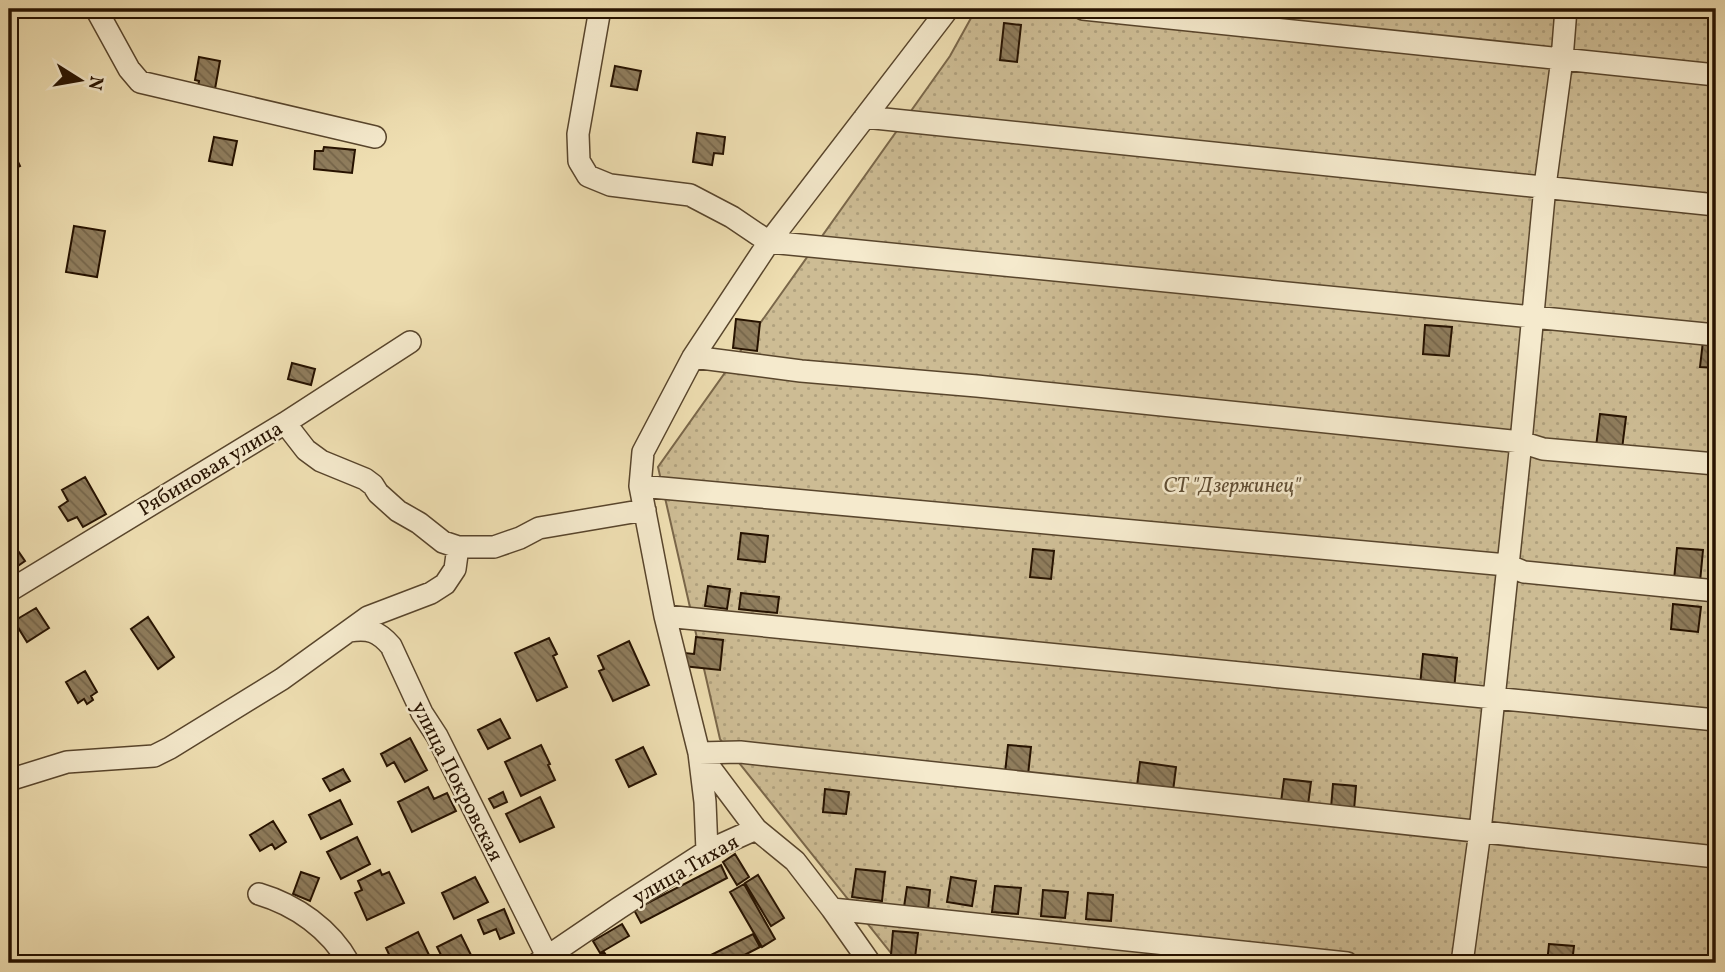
<svg xmlns="http://www.w3.org/2000/svg" width="1725" height="972" viewBox="0 0 1725 972" font-family="Vollkorn,serif">
	<style>
		.grass { fill: url(#grass-dots); stroke: #7a674a; stroke-width: 2 }
		.building { fill: url(#building-back-hatch); stroke: #261200; stroke-width: 2 }
		.lines { fill: none; stroke-linecap: round; stroke-linejoin: round }
		.minor-casing { stroke: #58452c; stroke-width: 24 }
		.minor { stroke: #f5eacd; stroke-width: 21 }
		.labels { text-anchor: middle; stroke-width: 5; stroke-linejoin: round; paint-order: stroke }
		.street-label { font-size: 21px; fill: #261200; stroke: #f5eacd }
		.park-label { font-size: 21px; font-style: italic; fill: #604e34; stroke: #f5eacd }
	</style>
	<defs>
		<pattern id="grass-dots" width="8" height="8" patternUnits="userSpaceOnUse" patternTransform="scale(1.75)"><rect width="8" height="8" fill="#cdbc94"/><path d="M2 2h.1M6 6h.1" fill="none" stroke="#b0a17e" stroke-width="1.8" stroke-linecap="round"/></pattern>
		<pattern id="building-back-hatch" width="6" height="6" patternUnits="userSpaceOnUse" patternTransform="scale(1.75)"><rect width="6" height="6" fill="#8f7d5d"/><path d="M-1 5l2 2M0 0l6 6M5-1l2 2" fill="none" stroke="#75654a"/></pattern>
	</defs>
	<rect width="100%" height="100%" fill="#efdfb2"/>
	<filter id="stains"><feTurbulence type="fractalNoise" baseFrequency=".00286" numOctaves="4"/><feColorMatrix values="0 0 0 0 .2 0 0 0 0 .09 0 0 0 0 .02 0 0 0 .5 -.17"/></filter>
	<radialGradient id="worn" r=".72"><stop offset=".6" stop-color="#630" stop-opacity="0"/><stop offset="1" stop-color="#630" stop-opacity=".3"/></radialGradient>
	<path class="grass" d="M976 9H1716V963H899L720 739 658 467 950 56Z"/>
	<path class="building" d="M1004 23 1021 25 1017 62 1000 60Z
		M199 57 220 61 215 89 198 86 199 81 195 80Z
		M615 66 641 71 637 90 611 86Z
		M697 133 725 137 723 154 714 153 712 165 693 162Z
		M214 137 237 141 232 165 209 161Z
		M9 143 20 166 9 171Z
		M324 147 355 150 352 173 314 169 315 151H323Z
		M74 226 105 231 97 277 66 272Z
		M736 319 760 322 757 351 733 348Z
		M1425 325 1452 327 1449 356 1423 354Z
		M1703 341 1716 342V368L1700 367Z
		M292 363 315 369 311 385 288 379Z
		M1600 414 1626 417 1622 449 1596 447Z
		M85 477 106 514 83 527 77 517 68 521 59 507 68 501 62 490Z
		M741 533 768 536 765 562 738 559Z
		M10 539 25 561 9 572V540Z
		M1677 548 1703 550 1700 582 1674 580Z
		M1033 549 1054 551 1051 579 1030 577Z
		M708 586 730 589 727 609 705 606Z
		M741 593 779 597 777 613 739 609Z
		M1673 604 1701 607 1698 632 1671 629Z
		M36 608 49 628 27 642 14 621Z
		M148 617 174 657 158 669 131 629Z
		M696 637 723 640 720 670 683 666 685 653 694 654Z
		M549 638 557 654 553 656 567 687 537 701 515 653Z
		M629 641 649 685 613 701 599 671 604 669 598 656Z
		M1423 654 1457 658 1454 690 1420 686Z
		M85 671 97 692 91 696 93 700 87 704 84 699 78 703 66 682Z
		M500 719 510 738 488 749 478 730Z
		M410 738 427 770 405 782 394 762 387 766 381 754Z
		M541 745 550 764 548 765 555 780 521 796 505 762Z
		M1008 745 1031 747 1028 775 1005 773Z
		M643 747 656 774 629 787 616 760Z
		M1140 762 1176 767 1173 791 1137 786Z
		M343 769 350 781 330 791 323 779Z
		M1284 779 1311 782 1308 805 1281 802Z
		M1333 784 1356 786 1354 810 1331 808Z
		M428 787 434 799 447 793 456 811 412 832 398 802Z
		M825 789 849 792 846 814 823 812Z
		M503 792 507 802 494 808 489 799Z
		M540 797 554 827 520 842 506 814Z
		M340 800 352 824 321 839 309 815Z
		M273 821 286 842 275 849 272 844 260 851 250 835Z
		M357 837 370 864 341 879 327 852Z
		M735 854 749 877 737 885 723 862Z
		M721 865 727 878 641 923 634 910Z
		M856 869 885 872 882 901 852 897Z
		M380 870 382 875 389 872 404 903 367 920 355 893 362 890 358 881Z
		M301 872 319 878 310 901 293 894Z
		M758 875 784 918 771 926 745 883Z
		M475 877 488 902 454 919 442 893Z
		M951 877 976 881 972 906 947 902Z
		M744 884 775 939 762 947 730 892Z
		M995 886 1021 888 1018 914 992 912Z
		M907 887 930 890 928 910 904 907Z
		M1043 890 1068 892 1065 918 1041 916Z
		M1088 893 1113 895 1111 921 1086 919Z
		M504 909 514 933 500 939 496 929 484 934 478 920Z
		M622 924 629 936 600 953 593 941Z
		M893 931 918 933 915 958 891 955Z
		M418 932 430 957 417 963H393L386 948Z
		M753 934 760 947 729 963H695Z
		M461 935 475 963H445L437 947Z
		M1549 944 1574 946 1572 963H1547Z
		M604 952 611 963H593L591 960Z"/>
	<g class="lines">
		<defs>
			<path id="minor" d="M96 9 129 69 140 82 375 137
				M600 9 578 134 579 161 588 176 610 185 690 195 732 217 769 242 1716 335
				M1083 9 1716 75
				M865 117 1716 205
				M693 357 801 371 977 386 1521 442 1543 449 1716 464
				M285 423 306 450 321 461 365 479 373 485 378 493 398 511 419 523 443 542 458 547H494L520 538 539 528 645 510
				M640 486 1507 565 1524 572 1716 591
				M9 591 285 423 410 342
				M665 616 1716 720
				M349 631C369 628 378 631 391 646L422 713 437 736 548 958
				M9 780 67 762 154 756 170 748 282 679 368 617 431 593 445 584 455 569 458 547
				M756 829 699 753 740 752 1716 857
				M707 851 705 802 699 753 665 616 640 486 643 452 693 357 769 242 948 9
				M259 894C296 905 330 929 349 963
				M832 909 1347 963
				M538 963 619 908 707 851 756 829 795 861 832 909 870 963
				M1462 963 1480 831 1521 442 1545 186 1562 59 1566 9"/>
		</defs>
		<use href="#minor" class="minor-casing"/>
		<use href="#minor" class="minor"/>
	</g>
	<g class="labels">
		<g class="street-label">
			<text transform="translate(210 468) rotate(-31)" y="7">Рябиновая улица</text>
			<text transform="translate(458 781) rotate(63)" y="7">улица Покровская</text>
			<text transform="translate(685 869) rotate(-30)" y="7">улица Тихая</text>
		</g>
		<g class="park-label">
			<text x="1232" y="492">СТ "Дзержинец"</text>
		</g>
	</g>
	<rect width="1725" height="972" fill="none" stroke="#efdfb2" stroke-width="35"/>
	<rect x="10" y="10" width="1704" height="951" fill="none" stroke="#261200" stroke-width="3.5"/>
	<rect x="18" y="18" width="1690" height="937" fill="none" stroke="#261200" stroke-width="2"/>
	<g transform="translate(80 80) rotate(101)" stroke="#f5eacd" stroke-width="5" paint-order="stroke">
	<path d="M0-5L12 26L0 18L-12 26Z" fill="#261200"/>
	<text y="-10" font-size="19" font-weight="bold" text-anchor="middle" fill="#261200">N</text>
	</g>
	<rect width="100%" height="100%" filter="url(#stains)"/>
	<rect width="100%" height="100%" fill="url(#worn)"/>
</svg>
